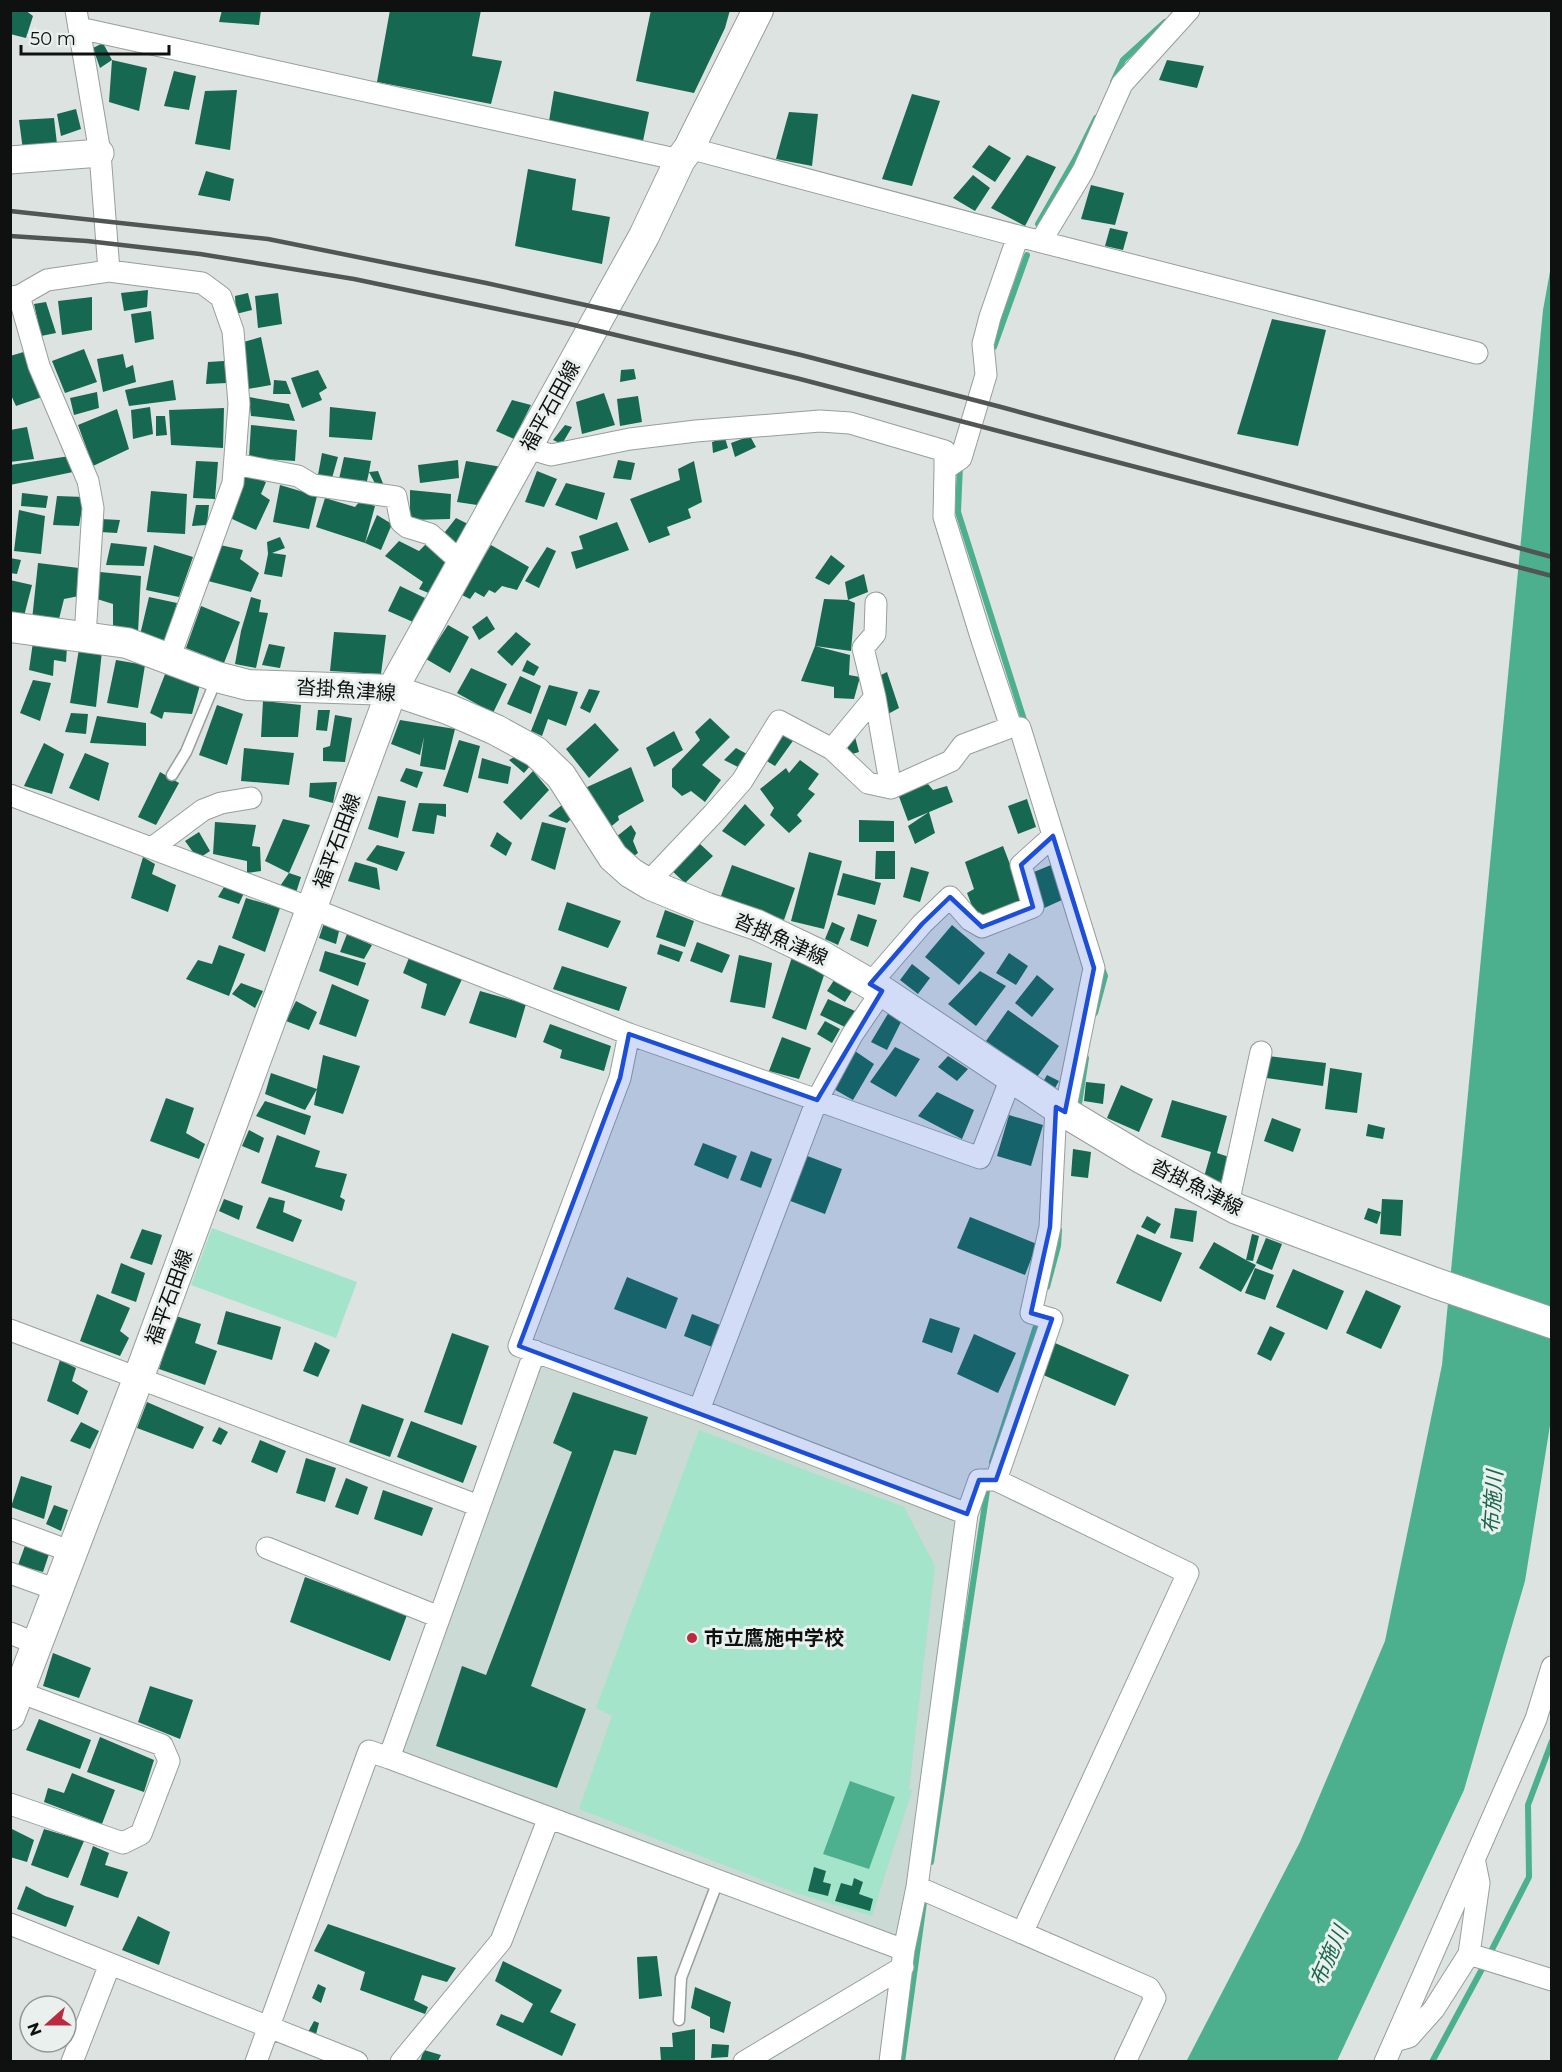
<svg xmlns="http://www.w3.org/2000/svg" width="1562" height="2072" viewBox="0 0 1562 2072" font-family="Montserrat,'Noto Sans JP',sans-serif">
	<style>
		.built { fill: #cbdad4 }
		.green { fill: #a3e4cb }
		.water { fill: #4cb08f }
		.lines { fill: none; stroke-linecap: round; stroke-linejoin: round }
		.stream { stroke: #4cb08f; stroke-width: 6 }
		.building { fill: #166850 }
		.service-casing { stroke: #979e9b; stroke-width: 13 }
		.minor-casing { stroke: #979e9b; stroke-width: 23 }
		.tertiary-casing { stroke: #979e9b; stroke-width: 29 }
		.secondary-casing { stroke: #979e9b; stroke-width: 32 }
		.service { stroke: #fff; stroke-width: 10 }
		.minor { stroke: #fff; stroke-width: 21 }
		.tertiary { stroke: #fff; stroke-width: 27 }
		.secondary { stroke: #fff; stroke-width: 30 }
		.rail { stroke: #515554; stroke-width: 4.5 }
		.marked { fill: #1d4ed8; fill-opacity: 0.2; stroke: #1d4ed8; stroke-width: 4.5; stroke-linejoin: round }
		.poi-dot { fill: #bb2a3e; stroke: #e9f0ed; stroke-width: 2 }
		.labels { text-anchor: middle; stroke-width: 6; stroke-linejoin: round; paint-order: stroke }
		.street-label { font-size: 20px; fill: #0e1110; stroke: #e9f0ed }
		.poi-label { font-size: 20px; font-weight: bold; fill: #0e1110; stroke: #e9f0ed; text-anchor: start }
		.water-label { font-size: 21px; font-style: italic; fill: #1a664f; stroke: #e9f0ed }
	</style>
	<rect width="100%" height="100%" fill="#dce3e0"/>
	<path class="built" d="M539 1359 689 1419 959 1519 900 1939 400 1756Z"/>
	<path class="green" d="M212 1228 357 1282 336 1338 191 1285Z
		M699 1430 904 1507 935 1566 909 1789 912 1791 872 1916 796 1893 579 1809 612 1716 596 1708Z"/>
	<path class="water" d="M1551 266 1552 1413 1525 1581 1464 1790 1337 2061 1186 2062 1300 1842 1385 1641 1442 1365 1543 310Z
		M850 1781 895 1797 869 1869 823 1854Z"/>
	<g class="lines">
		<path class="stream" d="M1113 82 1123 60 1165 22
			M1038 224 1077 156 1096 118
			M994 347 1027 255
			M960 465 958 512 1025 723
			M1095 1013 1105 976 1102 968
			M1079 1104 1086 1058
			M1047 1287 1058 1246 1059 1230
			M992 1462 1039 1317
			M931 1862 988 1484
			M902 2062 924 1902
			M1432 2062 1482 1969 1529 1877 1528 1805 1552 1741"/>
	</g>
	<path class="building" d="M10 10H25L33 16 26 38 10 34Z
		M222 10H261L259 25 219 22Z
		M390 10H481L472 56 502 61 491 104 377 82Z
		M651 10H730L725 28 694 93 636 81Z
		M103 43 112 60 147 68 139 111 109 102 112 60 100 68 93 48Z
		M1167 60 1204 66 1197 88 1159 80Z
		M174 71 196 76 189 110 164 106Z
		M237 90 230 150 195 144 205 91Z
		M554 91 649 112 643 141 549 121Z
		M912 94 940 101 912 186 882 179Z
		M76 109 81 129 61 136 57 114Z
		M789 112 818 114 812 166 776 159Z
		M54 118 57 144 23 150 19 120Z
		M989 145 1011 158 995 182 972 167Z
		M1027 155 1056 167 1025 226 991 208Z
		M528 169 576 179 572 210 610 217 602 264 515 246Z
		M206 171 234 179 230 201 198 195Z
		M973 175 990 188 975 211 953 198Z
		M1091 185 1124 193 1115 225 1081 219Z
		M1110 228 1128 232 1123 250 1105 246Z
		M148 290 147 307 124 311 121 293Z
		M248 293 252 310 236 314 235 296Z
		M278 293 282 324 258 328 255 296Z
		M92 297V330L62 335 58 301Z
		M46 302 56 333 41 336 34 304Z
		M151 311 154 339 135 343 131 314Z
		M1272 319 1326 330 1298 446 1237 434Z
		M261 337 271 385 248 389 240 343Z
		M84 349 97 382 65 393 52 361Z
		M27 351 42 397 16 406 10 393V356Z
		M123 354 126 368 133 365 136 382 103 392 97 359Z
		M224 361 227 383 206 384 208 362Z
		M634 369 636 379 620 382 621 370Z
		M318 370 327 388 319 393 322 400 302 408 291 378Z
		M173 380 176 400 129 406 125 390Z
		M274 380 286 381 291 394H273Z
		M97 392 99 408 74 415 70 398Z
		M604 393 615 425 582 434 576 402Z
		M638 396 642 422 620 426 617 399Z
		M249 397 289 404 295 421 251 416Z
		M512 400 531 405 514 439 496 431Z
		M150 407 153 434 133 439 131 410Z
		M330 407 376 412 372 440 329 437Z
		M224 408 223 448 171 445 169 410Z
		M117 409 129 449 93 466 78 425Z
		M156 416H165L167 435 156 436Z
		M251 425 297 430 295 461 249 458Z
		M565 425 572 427 562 444 553 440Z
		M27 427 34 459 10 462V430Z
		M750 436 756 447 735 457 731 443Z
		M725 438 728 448 713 453 712 442Z
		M322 453 338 457 332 478 318 475Z
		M70 456 73 472 10 485V465Z
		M344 457 371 461 369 472 378 471 384 486 378 489 369 472 367 481 339 479Z
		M458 460 459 478 420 483 418 465Z
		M618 460 635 463 631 480 613 478Z
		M196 461 218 462 215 499 193 498Z
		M466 461 502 467 484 506 457 502Z
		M694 461 702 502 688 509 691 518 667 527 670 535 649 543 630 499 680 480 678 469Z
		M537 471 557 479 544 507 525 502Z
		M244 474 266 482 261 494 270 500 256 530 230 518Z
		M566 483 605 493 597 520 555 505Z
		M280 485 317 496 309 529 273 522Z
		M410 490 451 494 450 519 410 520Z
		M151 491 187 494 185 534 147 532Z
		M22 493 48 496 46 508 21 506Z
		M57 496 84 497 79 526 53 525Z
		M325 498 355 507 360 501 375 506 365 543 316 527Z
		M196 505H209L207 525 192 526Z
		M19 510 45 516 41 554 14 551Z
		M377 515 392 524 381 550 365 543Z
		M456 518 472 526 459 546 441 537Z
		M100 519 120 520 117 533 100 532Z
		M617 522 629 550 576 569 571 552 583 549 579 536Z
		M280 537 285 548 272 553 286 555 282 577 264 574 268 554 267 542Z
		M399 541 419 551 426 544 450 562 431 594 419 589 423 582 385 556Z
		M111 543 147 547 144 566 106 565Z
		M154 545 193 557 179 597 146 590Z
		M220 545 243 550 240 559 259 573 251 592 208 581Z
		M491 545 529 567 517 590 502 586 495 593 489 590 484 597 475 592 470 599 460 594Z
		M547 547 556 551 539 588 525 581Z
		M831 555 845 566 829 585 815 578Z
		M10 558 21 560 17 574 10 573Z
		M38 563 79 568V596L64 599 59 619 32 620Z
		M100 572 141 576 138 632 113 628V604L97 599Z
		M864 574 868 592 848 600 855 603 851 651 815 646 850 655 849 675 860 677 854 699 834 698V687L801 681 815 646 824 599 848 600 845 582Z
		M10 580 32 585 24 616 10 614Z
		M400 586 425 598 413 622 388 611Z
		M149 597 177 603 166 641 140 635Z
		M251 597 261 600 259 612 268 613 256 668 235 664 241 631Z
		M201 606 240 622 224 663 186 648Z
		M487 616 495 629 479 640 472 627Z
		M448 625 469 637 450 673 426 659Z
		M334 632 386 635 381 674 330 671Z
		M516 632 531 644 512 666 497 652Z
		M33 642 67 647 66 662 54 660 53 676 29 670Z
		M269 644 285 647 280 668 262 665Z
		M79 649 102 651 96 707 70 703Z
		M116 660 145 665 138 708 107 703Z
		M527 660 539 667 534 676 522 671Z
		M471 668 507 684 493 713 457 693Z
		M167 669 200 685 192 714 164 712 162 719 150 713Z
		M887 672 899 708 888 714 879 676Z
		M520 676 541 686 531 714 507 704Z
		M33 680 51 683 40 721 20 713Z
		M549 685 578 692 566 726 548 719 542 736 531 731Z
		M589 689 600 691 590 713 580 708Z
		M263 701 301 705 298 737H261Z
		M217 705 243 714 227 765 199 755Z
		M318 710H330L327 731 316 730Z
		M71 713 88 714 86 734 65 732Z
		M335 715 352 718 345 762 323 761V748L330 746Z
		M97 716 146 723V746L90 743Z
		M710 718 730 737 702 765 721 780 705 802 691 791 682 796 672 787V769L700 740 695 732Z
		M400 720 455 729 445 770 420 766 424 737 420 755 391 744Z
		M595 723 619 750 589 778 566 749Z
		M783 730 795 738 775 766 765 760Z
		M674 731 683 750 654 767 646 748Z
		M855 737 859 752 849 755 847 741Z
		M459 740 480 746 468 793 443 786Z
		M44 743 64 754 52 794 24 786Z
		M244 748 294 753 289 785 241 781Z
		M736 748 747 754 740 768 724 760Z
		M85 753 109 763 99 801 69 788Z
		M516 756 530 766 524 773 509 760Z
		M482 758 511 767 508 784 478 778Z
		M800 760 819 774 808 789 815 794 797 815 802 821 789 833 770 815 774 808 760 789 786 768 789 773Z
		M631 767 644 801 618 816 619 820 608 829 585 788Z
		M406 768 423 772 417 788 400 781Z
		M533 771 549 790 521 820 503 802Z
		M160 772 179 783 156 825 138 817Z
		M337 782 333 803 309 797 310 783Z
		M928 784 933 790 947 786 953 802 908 821 898 794Z
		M378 796 406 801 398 838 368 829Z
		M1027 799 1036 827 1018 834 1008 806Z
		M419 803 446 804V817L437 815 434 834 412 831Z
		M745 804 765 825 745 846 722 831Z
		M562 805 571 819 567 823 548 816Z
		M929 812 935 833 915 844 908 826Z
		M283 819 310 825 289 873 301 877 295 896 278 889 289 873 265 861Z
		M859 820 894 821V842H859Z
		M215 822 256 825 252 846 260 847 261 871 247 873V861L213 854Z
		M542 822 566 828 555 870 531 860Z
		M631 825 636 833 633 841 638 853 631 858 616 837Z
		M199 832 210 851 198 859 185 841Z
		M497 832 512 843 506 856 490 846Z
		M699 843 713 856 685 883 670 869Z
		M377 845 405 852 397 871 366 860Z
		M1003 846 1024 901 977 919 967 893 974 889 965 862Z
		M876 851H895V879H875Z
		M809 852 842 861 824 929 791 921Z
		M143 857 155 864 152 874 176 885 168 912 131 898Z
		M355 862 377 868 380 890 348 881Z
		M732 865 795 888 784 920 721 896Z
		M1051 865 1062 900 1042 909 1029 874Z
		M911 867 929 872 920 902 903 897Z
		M843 873 881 883 875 905 837 895Z
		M224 887 244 893 239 904 218 897Z
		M246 898 280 908 265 952 232 938Z
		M567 902 621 921 608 948 558 930Z
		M665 910 694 921 685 947 656 937Z
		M858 914 877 920 868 947 850 940Z
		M832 922 845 928 838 945 825 939Z
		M324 923 340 927 336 944 319 938Z
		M952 925 985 953 959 985 925 957Z
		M347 934 372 945 364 959 340 952Z
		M697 942 730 955 722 973 690 961Z
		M660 944 683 952 679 962 657 954Z
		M219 945 245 954 229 996 186 979 198 960 212 964Z
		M325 951 366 963 358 986 319 971Z
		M1009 953 1028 966 1016 985 996 973Z
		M410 955 463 977 445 1016 421 1008 427 984 403 973Z
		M739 955 772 963 765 1008 730 1002Z
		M792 957 826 969 806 1030 772 1018Z
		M912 964 930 978 918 994 900 980Z
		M562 966 627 987 619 1011 553 989Z
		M980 971 1006 986 976 1026 948 1004Z
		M1037 975 1054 989 1032 1017 1015 1003Z
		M836 977 854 988 845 1002 827 991Z
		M241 983 263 991 255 1008 232 994Z
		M332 984 369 1000 356 1037 319 1024Z
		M480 991 526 1004 516 1038 469 1023Z
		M828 999 855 1011 847 1028 820 1015Z
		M296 1001 317 1012 309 1030 286 1021Z
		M1008 1010 1059 1046 1037 1077 986 1041Z
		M889 1012 901 1022 887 1050 871 1042Z
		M825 1021 840 1029 832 1043 817 1034Z
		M550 1024 611 1046 604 1071 560 1058 562 1050 543 1042Z
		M782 1037 811 1048 799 1079 769 1071Z
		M895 1047 920 1059 896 1097 870 1082Z
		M855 1051 874 1064 853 1100 832 1088Z
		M323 1055 360 1066 343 1114 314 1105Z
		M948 1056 968 1069 957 1081 938 1067Z
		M1268 1056 1326 1063 1323 1086 1266 1078Z
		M1330 1068 1362 1073 1357 1113 1325 1109Z
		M271 1073 317 1089 305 1110 265 1094Z
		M1047 1075 1059 1081 1055 1088 1043 1082Z
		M1086 1082 1105 1084 1103 1104 1084 1101Z
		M1121 1085 1153 1099 1139 1132 1107 1118Z
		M937 1092 974 1110 962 1139 918 1116Z
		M166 1098 194 1108 186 1133 205 1144 199 1159 150 1141Z
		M1172 1100 1227 1116 1217 1153 1229 1157 1221 1182 1204 1177 1211 1152 1161 1137Z
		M265 1101 311 1116 305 1135 256 1116Z
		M1009 1115 1043 1125 1031 1166 997 1156Z
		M1272 1118 1301 1129 1293 1152 1264 1141Z
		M1368 1124 1385 1128 1383 1139 1366 1136Z
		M249 1130 264 1138 259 1153 242 1146Z
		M277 1135 320 1151 315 1167 347 1174 340 1197 345 1200 342 1211 261 1183Z
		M703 1143 737 1156 728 1179 694 1165Z
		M1073 1149 1091 1152 1088 1178 1071 1176Z
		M751 1151 772 1159 761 1188 740 1180Z
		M802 1154 842 1169 825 1214 785 1199Z
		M269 1197 285 1201 283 1212 302 1220 293 1242 256 1228Z
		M224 1199 243 1206 239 1220 219 1211Z
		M1382 1199 1403 1200 1401 1236 1380 1234Z
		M1175 1208 1197 1211 1193 1242 1170 1238Z
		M1368 1208 1381 1212 1377 1224 1364 1219Z
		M1147 1216 1161 1224 1155 1234 1141 1227Z
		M970 1217 1037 1244 1025 1275 957 1248Z
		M142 1229 162 1235 152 1265 130 1258Z
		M1137 1234 1182 1253 1161 1302 1116 1283Z
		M1252 1234 1259 1236 1253 1261 1246 1260 1256 1265 1241 1292 1199 1268 1214 1242 1246 1260Z
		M1266 1238 1282 1244 1272 1270 1256 1263Z
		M121 1263 145 1273 136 1302 111 1293Z
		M1255 1268 1274 1275 1265 1300 1245 1293Z
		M1293 1269 1344 1291 1327 1330 1276 1307Z
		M627 1277 678 1298 666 1329 614 1309Z
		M1366 1290 1401 1306 1381 1349 1346 1333Z
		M97 1294 130 1308 120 1331 129 1338 120 1356 80 1341Z
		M226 1311 281 1327 272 1360 217 1344Z
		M692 1314 720 1325 712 1347 684 1336Z
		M176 1316 201 1324 195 1343 217 1351 205 1385 159 1369Z
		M930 1318 960 1328 952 1353 922 1342Z
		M1270 1326 1285 1333 1271 1361 1257 1354Z
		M452 1333 489 1346 462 1425 424 1412Z
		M974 1334 1016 1353 998 1393 957 1374Z
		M315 1342 330 1350 318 1377 303 1371Z
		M1055 1343 1129 1375 1115 1406 1041 1374Z
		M60 1360 76 1368 72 1381 88 1391 78 1415 47 1401Z
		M573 1392 648 1417 636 1455 614 1450 531 1686 586 1709 557 1788 436 1746 462 1666 486 1675 572 1452 553 1443Z
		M147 1402 204 1427 193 1449 137 1428Z
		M362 1404 404 1419 390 1457 349 1442Z
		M411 1421 477 1446 463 1483 397 1457Z
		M81 1422 99 1431 90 1449 70 1441Z
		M219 1427 228 1432 221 1445 212 1441Z
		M260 1440 286 1451 277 1473 251 1462Z
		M306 1458 336 1468 325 1502 296 1493Z
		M21 1476 52 1486 44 1519 11 1507Z
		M346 1478 368 1487 358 1515 335 1507Z
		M383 1490 433 1508 422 1536 374 1519Z
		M54 1505 68 1510 61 1531 46 1524Z
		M26 1543 49 1554 43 1572 18 1565Z
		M305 1577 407 1615 390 1661 290 1622Z
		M53 1653 91 1668 79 1698 43 1686Z
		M150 1686 193 1700 180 1739 138 1722Z
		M39 1719 91 1740 80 1769 26 1750Z
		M100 1737 154 1760 144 1792 87 1772Z
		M72 1773 115 1790 102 1824 44 1802 48 1788 64 1793Z
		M10 1828 34 1840 27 1862 10 1857Z
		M44 1829 84 1841 68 1878 31 1865Z
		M93 1846 109 1853 105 1865 128 1872 118 1898 80 1885Z
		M814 1867 826 1871 823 1882 831 1884 828 1896 808 1891Z
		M854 1878 863 1882 859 1894 873 1899 870 1911 835 1901 841 1883 852 1886Z
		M26 1886 45 1896 74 1906 66 1927 17 1909Z
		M138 1916 170 1932 159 1965 122 1950Z
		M328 1924 456 1968 447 1982 422 1975 414 2000 428 2007 425 2014 360 1990 365 1972 314 1951Z
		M657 1956 662 1996 639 1999 637 1957Z
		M503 1961 562 1990 550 2012 576 2024 562 2056 496 2025 501 2014 523 2023 533 2004 495 1981Z
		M318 1984 326 1988 321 2003 312 1998Z
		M695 1987 731 2002 724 2033 710 2028V2017L691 2008Z
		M314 2021 319 2023 315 2038 307 2034Z
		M695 2029V2061H661L660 2047H673L672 2033Z
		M712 2044 729 2045 728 2057 711 2058Z
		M424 2050 441 2055 438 2061H420Z"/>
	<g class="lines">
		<defs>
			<path id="service" d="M172 775 186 752 216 680
				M679 2020 681 1978 718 1881"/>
			<path id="minor" d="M76 10 100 153 109 271 202 283 221 297 233 331 239 404 233 483 169 659
				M79 28 680 160
				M1018 236 1477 353
				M1041 241 1083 171 1122 84 1189 10
				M19 296 39 366 88 481 93 508 85 637
				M10 297 19 296 47 280 109 271
				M527 448 551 455 630 439 696 431 820 421 850 423 945 451V469
				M235 464 298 476 313 485 396 497 401 522 407 527 430 534 462 563
				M875 697 891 788
				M1011 727 1020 728 1094 968 1065 1112
				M832 749 875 697 863 648 875 634 876 603
				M10 795 313 909 629 1034 817 1100 852 1035 882 991
				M152 848 203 810 221 803 251 798
				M651 885 657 873 713 814 742 781 779 721 832 749 868 783 891 788 951 761 963 745 1011 727 982 640 944 517 945 469 961 458 986 375 983 344 990 317 1018 236 689 148
				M870 984 922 924 950 897 970 920 982 927 1033 907 1021 865 1053 836
				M629 1034 620 1078 519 1346 699 1410 817 1100 980 1158 1011 1078
				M1228 1204 1261 1052
				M10 1330 479 1506
				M699 1410 967 1514 917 1887 904 1950 890 2062
				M996 1480 1188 1573 1022 1933
				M967 1514 979 1480H996L1052 1319 1031 1313 1050 1227 1056 1107
				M10 1529 72 1552
				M267 1548 439 1617
				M10 1573 57 1590
				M10 1633 37 1644
				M389 1758 904 1950
				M10 1804 123 1843 141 1834 169 1761 162 1745 19 1692
				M917 1887 1149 1988 1155 1998 1125 2062
				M10 1924 357 2062
				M1469 1954 1552 1980
				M1395 2041 1409 2037 1434 2009 1469 1954 1479 1883 1475 1863
				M72 2062 110 1964
				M256 2062 369 1751 389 1758 535 1351
				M401 2062 501 1941 548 1820
				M744 2062 903 1967
				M1385 2062 1536 1719 1552 1667"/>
			<path id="tertiary" d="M10 160 100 153"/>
			<path id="secondary" d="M10 627 127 643 217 677 248 685 392 690 448 709 496 730 536 752 561 776 613 857 631 873 651 885 707 908 757 925 820 955 882 991 1056 1107 1141 1158 1237 1209 1435 1283 1552 1323
				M10 1715 138 1379 392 690 644 236 680 160 689 148 758 10"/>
		</defs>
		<use href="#service" class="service-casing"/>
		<use href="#minor" class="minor-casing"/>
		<use href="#tertiary" class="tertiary-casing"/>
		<use href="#secondary" class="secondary-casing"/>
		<use href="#service" class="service"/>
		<use href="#minor" class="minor"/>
		<use href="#tertiary" class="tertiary"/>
		<use href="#secondary" class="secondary"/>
		<path class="rail" d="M10 211 268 239 486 283 626 314 801 355 1001 407 1552 557
			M10 236 87 241 200 254 354 279 574 325 800 379 1552 576"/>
	</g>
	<path class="marked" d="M1053 836 1094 968 1065 1112 1056 1107 1050 1227 1031 1313 1052 1319 996 1480H979L967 1514 519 1346 620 1078 629 1034 817 1100 882 991 870 984 922 924 950 897 982 927 1033 907 1021 865Z"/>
	<circle class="poi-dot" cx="692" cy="1638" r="6"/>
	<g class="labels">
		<g class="street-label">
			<text transform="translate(550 406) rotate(-61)" y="7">福平石田線</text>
			<text transform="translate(346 690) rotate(4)" y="7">沓掛魚津線</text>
			<text transform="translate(337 841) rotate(-70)" y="7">福平石田線</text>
			<text transform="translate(781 939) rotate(24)" y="7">沓掛魚津線</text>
			<text transform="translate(1197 1187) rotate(27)" y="7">沓掛魚津線</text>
			<text transform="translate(169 1297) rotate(-70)" y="7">福平石田線</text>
		</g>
		<g class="poi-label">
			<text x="704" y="1645">市立鷹施中学校</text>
		</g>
		<g class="water-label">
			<text transform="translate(1493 1502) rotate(-86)" y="7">布施川</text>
			<text transform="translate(1329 1956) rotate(-66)" y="7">布施川</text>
		</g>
	</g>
	<rect width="1562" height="2072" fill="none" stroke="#0e1110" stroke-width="24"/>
	<g transform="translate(48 2024) rotate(249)"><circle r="28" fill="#e9f0ed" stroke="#919795" stroke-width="1.5"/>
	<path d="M0-4.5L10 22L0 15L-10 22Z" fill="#bb2a3e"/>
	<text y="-9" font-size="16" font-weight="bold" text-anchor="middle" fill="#0e1110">N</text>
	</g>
	<path d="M21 45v9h148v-9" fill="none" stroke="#0e1110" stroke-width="3"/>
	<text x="30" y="45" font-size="18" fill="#0e1110" stroke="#e9f0ed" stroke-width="4.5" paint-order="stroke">50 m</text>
</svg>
